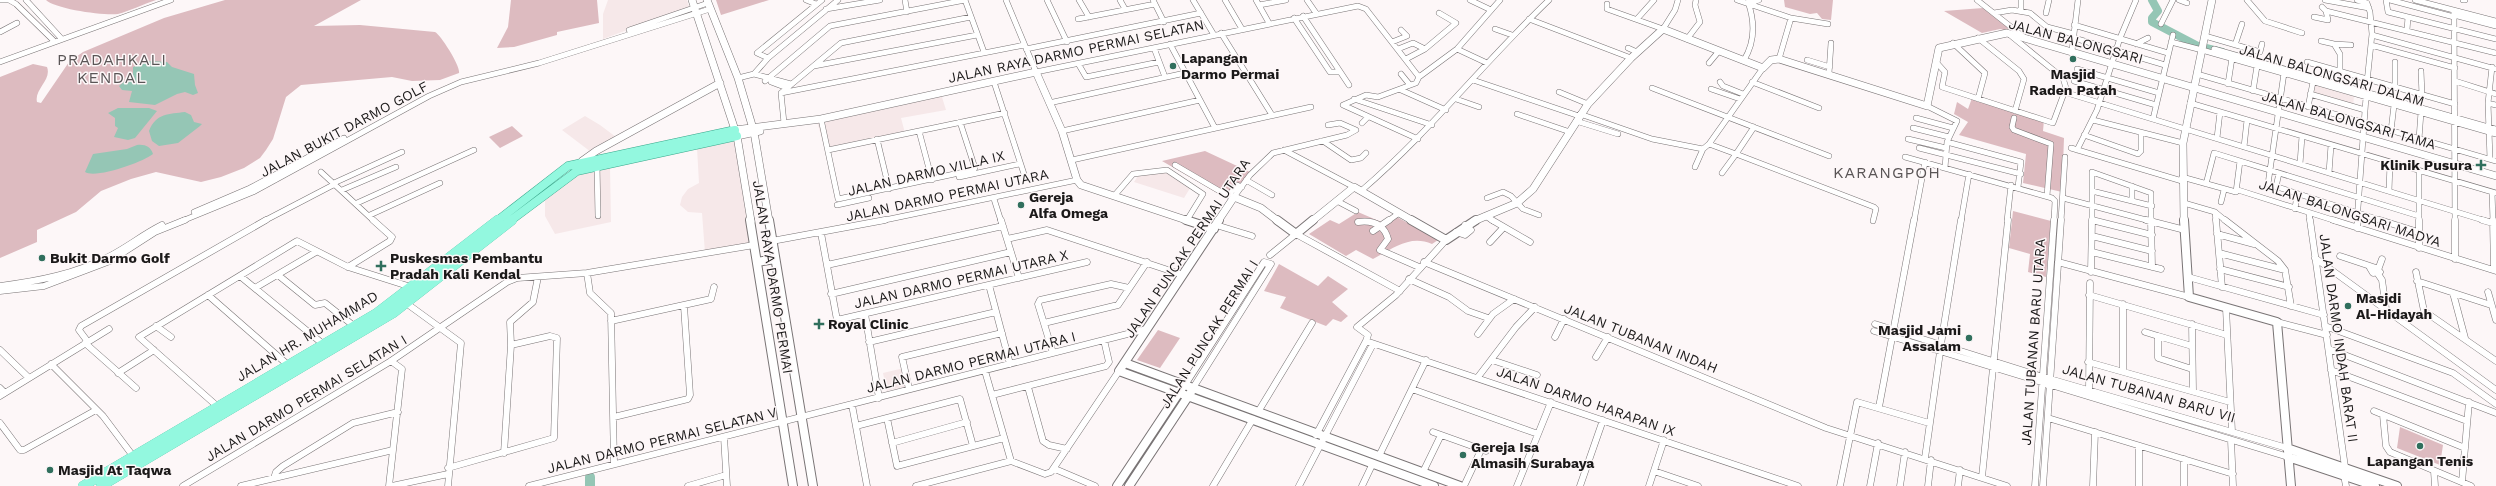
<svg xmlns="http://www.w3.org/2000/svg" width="2496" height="486" viewBox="0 0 2496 486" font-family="'Work Sans',sans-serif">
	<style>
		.built { fill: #f6e8e9 }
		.green { fill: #ddbbc0 }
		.water { fill: #95c6b5 }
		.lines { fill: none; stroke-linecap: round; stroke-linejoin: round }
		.river-far1 { stroke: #95c6b5; stroke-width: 8 }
		.river { stroke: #95c6b5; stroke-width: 10 }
		.street-far1-casing { stroke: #797475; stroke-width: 6 }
		.street-casing { stroke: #797475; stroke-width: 7 }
		.secondary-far1-casing { stroke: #797475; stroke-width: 8 }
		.secondary-casing { stroke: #797475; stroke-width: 10 }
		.primary-far1-casing { stroke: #3aa78b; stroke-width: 9 }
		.primary-casing { stroke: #3aa78b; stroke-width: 10 }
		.street-far1 { stroke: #fff; stroke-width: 5 }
		.street { stroke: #fff; stroke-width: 6 }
		.secondary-far1 { stroke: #fff; stroke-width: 7 }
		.secondary { stroke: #fff; stroke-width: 8 }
		.primary-far1 { stroke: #93f8df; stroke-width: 8 }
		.primary { stroke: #93f8df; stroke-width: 10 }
		.poi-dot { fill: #306f5d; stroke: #fdf7f8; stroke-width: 1.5 }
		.labels { text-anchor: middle; stroke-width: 3; stroke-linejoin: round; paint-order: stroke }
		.street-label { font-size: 14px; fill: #1b1919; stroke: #fdf7f8 }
		.poi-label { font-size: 14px; font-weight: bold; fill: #1b1919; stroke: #fdf7f8; text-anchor: start }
		.quarter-label { font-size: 16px; letter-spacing: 1px; fill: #5a5556; stroke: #fdf7f8 }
	</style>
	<rect width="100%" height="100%" fill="#fdf7f8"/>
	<path class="built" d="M608 0H687L689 7 603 39V14Z
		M2314 83 2354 95 2353 107 2312 95Z
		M941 94 946 110 901 118 905 133 826 151 817 122Z
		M585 116 600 125 616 137 591 152 562 130Z
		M738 139 741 140 755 243 705 253 702 213 688 212 680 205 682 197 688 189 699 183 697 148Z
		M610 166 611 222 555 234 545 216V199L582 172Z
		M1166 172 1192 185 1184 198 1134 182 1140 173Z
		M904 368 908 386 887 391 883 373Z"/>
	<path class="green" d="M46 0H156C143 4 130 11 118 14 105 16 55 9 46 0Z
		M225 0H361L314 26 360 25 435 32C441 35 461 67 459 73L440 80 412 81 392 77 301 85 286 97 273 139 266 150 260 158 244 168 221 177 201 182 156 172 131 179 101 191 76 212 37 230V242L0 258V77L33 64 47 67C52 80 34 89 37 102L41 103 69 62 83 52 164 18Z
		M511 0H597L599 23 557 32V35L514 47 497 48 508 27Z
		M716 0H769L721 15Z
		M1784 0H1833L1831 20 1822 19 1817 13 1810 14 1785 7Z
		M1983 8 2018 34 2000 29 1982 33 1944 11Z
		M1972 98 2044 120 2043 131 2064 138 2062 192 2023 183 2026 154 1959 135 1968 122 1954 114 1957 102 1968 109Z
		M512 126 523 136 500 148 489 137Z
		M1205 151 1250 172 1231 201 1162 161Z
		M2013 211 2051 221 2046 277 2028 272 2030 254 2009 248Z
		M1358 212 1388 225 1397 217 1438 240 1432 244C1410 234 1392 249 1373 259L1356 250 1346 256 1309 234 1330 220 1339 224Z
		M1279 264 1318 286 1328 276 1348 289 1332 302 1348 316 1341 322 1333 319 1326 326 1280 308 1286 297 1264 291Z
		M1158 330 1180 338 1160 368 1137 360Z
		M2400 427 2443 445 2440 465 2397 448Z"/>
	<path class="water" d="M150 61 167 62 172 67 194 74 195 85 198 93 193 95 185 92 177 94 155 105 129 102 132 91 122 90 119 86 133 74V67Z
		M118 108H149L157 111 135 138 128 140 114 137 118 128 115 126V118L108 113Z
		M185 112 191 115 194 122 202 124 200 126 178 143 159 146 152 141 149 131C156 113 169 114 185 112Z
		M137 145C145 144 151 147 153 154 143 162 96 179 85 172L93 154 127 149Z"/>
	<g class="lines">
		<path class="river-far1" d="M2152 0 2158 11 2152 18V22L2198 46 2222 52"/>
		<path class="river" d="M590 477V486"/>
		<defs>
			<path id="street-far1" d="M0 0H10
				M9 0 16 4 53 40
				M26 0 60 37
				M806 0 816 4
				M905 0 907 12
				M1006 0 1036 72 1358 6 1366 9 1419 77
				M1047 0 1067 42
				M1079 0 1089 17
				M1120 0 1125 9
				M1153 0 1164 22
				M1193 0 1214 35
				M1225 0 1242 29
				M1256 0 1269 23
				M1307 0 1316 13
				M1470 0 1491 10
				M1737 0 1791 18 1828 24
				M1977 0 2025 38
				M2021 0V10
				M2179 0 2187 3
				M2247 0 2265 21 2302 33
				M2325 0 2369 8
				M2357 0 2367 3 2370 12 2372 34 2366 92
				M2386 0 2388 12 2496 39
				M2390 0 2454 17
				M2415 0 2496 21
				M2463 0H2465
				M1749 3 1759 0
				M1607 4V9L1663 29 1675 10 1678 0
				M1259 5 1286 0
				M826 9 880 0
				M2326 11 2496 53
				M2454 12 2455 221
				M1994 13 2012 10 2030 13 2047 27 2074 34
				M2046 13 2049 0
				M2454 15 2496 26
				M1303 16 1349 85
				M2314 17 2328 20 2326 11 2322 7
				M1294 18 1330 72H1339
				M1078 19 1155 4
				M1529 19 1631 58
				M1637 19 1654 0
				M2161 24 2173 0
				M2074 25 2168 53
				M1495 29 1512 35
				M629 30 708 3
				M2407 30 2408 17
				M0 32 17 23
				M1221 33 1272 115
				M2372 35 2496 69
				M2205 36 2260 52 2262 44
				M1978 38 2019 71 2024 79 2015 111
				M2074 38 2165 65
				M1687 39 1700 22 1695 5 1696 0
				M2321 41 2334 44 2340 54V72
				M1392 42 1407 36 1401 30
				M2171 42 2202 50
				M1953 43 1985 73 1978 99
				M1170 44 1215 128
				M2136 44 2148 38
				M2334 44 2351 45
				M2235 45 2242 24
				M2371 45 2455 68
				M1154 48 1165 77
				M1628 48 1637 52
				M1026 49 1201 13
				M1398 49 1413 43 1425 49
				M1457 49 1487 63
				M2214 49 2496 129
				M2202 50 2496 134
				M2072 51 2078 0
				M768 58 757 53 822 0
				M1406 59 1425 49 1456 23 1439 13
				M1779 59 1791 18
				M1744 60C1755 42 1755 22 1748 2
				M1807 60 1830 67
				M0 62 171 0
				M1936 62 1945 72 1942 87 2053 123 2066 88 2063 78 2010 35
				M2307 62 2455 104
				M2395 62V88
				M1709 63 1719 51
				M1079 65 1086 77 1159 62
				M814 66 977 35
				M2077 69 2159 93
				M2421 71 2422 95
				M1829 73 1831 43
				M2284 73 2268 184 2383 221
				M754 74 768 58 838 0
				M1401 74 1410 85
				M2197 74 2496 161
				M738 78 754 74 791 84
				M1473 80 1579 116
				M765 81 830 26 965 0 984 52
				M2074 81 2156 105
				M2455 81 2496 94
				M771 82 787 88
				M994 82 1024 174
				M1720 82 1723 86 1743 94
				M1752 82 1819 108
				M2228 84 2232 58
				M1652 88 1829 156
				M1711 89 1740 99
				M1401 90 1446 110
				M2253 91 2257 66
				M1559 92 1588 104
				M2064 92 2486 221
				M781 93 1024 45
				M2310 94 2365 110
				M1354 99 1432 125
				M1456 99 1479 107
				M1049 103 1185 73
				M2190 103 2496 193
				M2488 103 2496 105
				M1927 106 1957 121 1947 142 1945 168
				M2308 107 2313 82
				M1517 114 1570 132
				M1580 114 1652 139 1703 149 1709 144 1763 68
				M1916 118 1953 128
				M2014 118 2012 127 2014 130 2051 144 2047 196
				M821 119 838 199 973 170 975 168 960 122
				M2153 119 2173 35
				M2093 120 2183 143
				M1576 121 1618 134
				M784 123 781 93 841 43 971 17
				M1362 123 1367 118
				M1754 127 1736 154 1874 207 1876 209 1873 221
				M1913 128 1949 137
				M919 131 932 180
				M1062 131 1200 100
				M2391 131 2394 105
				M2084 135 2138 154 2141 151V134
				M2217 138 2220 112
				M877 139 889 189
				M1418 139 1343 105 1366 95 1378 97 1416 83 1419 77 1457 49 1500 0
				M1908 139 1946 148
				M2419 139 2421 112
				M1323 141 1351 160 1361 158 1366 153
				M1947 142 2021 162 2018 187
				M1709 144 1736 154 1722 173
				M2244 147 2247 120
				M1919 148 2021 174
				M2071 148 2182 181
				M828 150 1005 113
				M1284 150 1354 187
				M2077 150 2097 110 2120 38 2136 0
				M1905 157 2052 198 2055 201 2054 221
				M2490 159 2488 103 2492 67
				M1072 160 1311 107
				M2300 164 2302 136
				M597 165 598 216
				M1175 165 1228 196 1237 185 1242 187
				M1695 167 1703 149
				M2419 171V221
				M321 172 374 221
				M2329 173 2331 145
				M959 177 1019 164
				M2182 177 2236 192 2240 161
				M1246 180 1272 195
				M334 183 402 152
				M2206 184 2214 153 2419 216
				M2132 186V201
				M2276 187 2279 173
				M342 190 396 167
				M2238 190 2336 221
				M1361 191C1429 133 1484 62 1549 0
				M2092 191 2152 206
				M2389 191 2390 163
				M2492 192 2493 221
				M1114 196 1133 174 1167 170 1203 194 1187 220
				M1234 197 1250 175 1273 153 1347 135 1356 130 1340 123 1328 125
				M1487 198 1503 192 1511 196 1523 209 1539 215
				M2063 198 2150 221
				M994 199 1001 221
				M1337 201 1356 211
				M2221 202 2224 190
				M357 203 474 150
				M2184 203 2215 212 2226 221
				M837 205 869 198
				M2295 209 2297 194
				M194 212 250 188 344 138
				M2215 212 2216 221
				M2309 213 2310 221
				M370 215 440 183
				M1485 216 1493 221
				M2092 220 2095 221
				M182 221 253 192 429 96 461 82 539 63 710 9
				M264 221 335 184
				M880 221 1077 180
				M1388 221 1399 213
				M1914 221 1925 162
				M1961 221 1969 174
				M2007 221 2011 185
				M2061 221 2065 157
				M2092 221V172L2151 193V221
				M2357 221 2366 97"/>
			<path id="street" d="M1001 220 1019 278
				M1492 220 1530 242
				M2092 220 2152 235
				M2146 220 2185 230
				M2151 220 2152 267
				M2216 220 2222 287
				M2225 220 2278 261 2285 270 2291 306
				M2310 220 2345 467
				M2333 220 2496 271
				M2380 220 2418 232
				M2419 220V248
				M2455 220V259
				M2482 220 2496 224
				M2493 220 2494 270
				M1358 222C1373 220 1384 224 1388 239L1380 250 1419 267
				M1216 225 1252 236
				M2357 228 2358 220
				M1373 231 1389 220
				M1456 232 1465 235 1471 230 1465 225
				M821 233 837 320 1087 262
				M2217 234 2254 244
				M2092 236 2152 251
				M1007 239 1047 230 1183 275
				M772 241 885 220
				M1490 242 1503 228
				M2092 252 2161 269
				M2219 253 2285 270
				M1270 255 1296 234 1400 291
				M2340 256 2376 268 2380 272 2373 273 2370 268
				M2315 258 2496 390
				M1424 262 1826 428 2007 486
				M2058 262 2189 297
				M827 265 1003 226
				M348 267 390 241 392 237 373 220
				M2220 269 2289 287
				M2378 270 2382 259
				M2091 272 2092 220
				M2416 272 2424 311 2496 361
				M587 273 590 293 611 313 614 463
				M2378 274 2382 280 2386 309
				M278 275 315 305 325 303 354 326
				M240 276 323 344
				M2188 277 2324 315
				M1409 279 1449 297 1468 311 1488 318
				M2417 281 2491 305
				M989 285 1010 364
				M0 286C39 281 76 274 112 255 129 246 144 234 162 225
				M255 288 316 252
				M0 291 44 286 110 261 155 232 185 220
				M2488 292 2496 320
				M2453 293 2465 338
				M831 294 1011 252
				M208 295 288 365
				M2089 295 2227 335
				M406 303 461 343 448 486
				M2123 304V371
				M2226 308 2232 432
				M865 314 879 398
				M611 321 711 299 714 287
				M2277 322 2327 335
				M1044 323 1118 305 1147 262
				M1875 324 2043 377 2287 448
				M2192 324 2193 391
				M156 326 171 337
				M2325 326 2453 373 2496 404
				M1874 331 2288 457
				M2145 332 2158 336
				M1478 334 1493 314 1514 299
				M1555 337 1564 319
				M1366 341 1798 486
				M88 342 79 330 81 326 266 220
				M869 342 996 312
				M85 343 136 388
				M1941 344 1961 220
				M2192 346 2158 336V358L2192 369
				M2329 349 2496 413
				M0 350 28 377
				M1053 353 1038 304 1040 300 1111 284 1129 288
				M1596 357 1608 337
				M1492 360 1537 375
				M2088 362 2230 402
				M51 364 103 416 133 456
				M2331 370 2467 421
				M985 371 1011 461
				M118 373 154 350
				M1478 377 1516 327 1535 307
				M1185 385 1264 262 1271 264 1193 388
				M1028 387 1043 441 1049 445 1067 449
				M0 388 4 392
				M909 389 902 357 1002 333
				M1412 389 1538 434
				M2089 391 2090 283
				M992 395 1106 366 1109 362 1104 340
				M0 396 109 329
				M852 405 867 486
				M217 406 139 337 297 241 348 267 411 287
				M1879 407 1914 220
				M2374 411 2465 448
				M1258 412 1312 323
				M2383 415 2386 446 2390 452 2471 486
				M614 417 688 399 690 395 684 306
				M887 418 897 466 1004 438
				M2048 418 2233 474
				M0 423 20 450H24L96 410
				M856 426 960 399 973 446
				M1433 432 1486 451
				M1316 435 1366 341 1368 335 1357 327 1396 295 1446 240
				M724 437 727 486
				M2231 440 2233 486
				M892 443 967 422
				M2139 446V486
				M504 453 511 345 510 322 533 302 538 277
				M1379 456 1426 360
				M1925 458 1940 352
				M2184 459V486
				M448 468 554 438 557 338 550 336 511 345
				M1055 469 1095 486
				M1654 471 1698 486
				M2434 471 2435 486
				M1423 472 1441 435
				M2344 475 2346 486
				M1982 477 2008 220
				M274 478 276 472 283 466 353 423 398 412
				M2462 482 2469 402
				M183 486 391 361 507 282 517 278 587 273 754 245
				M241 486 393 450
				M389 486 402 369 391 361
				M392 486 448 474
				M529 486 1147 329
				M688 486 726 475
				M916 486 1011 461 1045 474 1051 472 1119 371
				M1213 486 1253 419
				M1299 486 1373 344
				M1362 486 1373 463
				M1464 486 1481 450
				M1517 486 1551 402
				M1580 486 1603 420
				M1649 486 1664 440
				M1840 486 1857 402 1929 423
				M1870 486 1878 443
				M1900 486 1905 452
				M1928 486 1931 460
				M1958 486 1960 470
				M2035 486 2054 220
				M2043 486 2061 220
				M2093 486 2095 432"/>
			<path id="secondary-far1" d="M692 0 737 136 751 221
				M707 0 738 78 754 132 769 221
				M735 130 821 119 1036 72 1062 131 1077 180 1081 185 1189 221
				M737 136 760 131
				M582 161 596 151 720 83
				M1218 221 1234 197 1261 208 1278 221
				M1312 221 1354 187 1413 221
				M1474 221 1517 203 1533 189 1588 104 1631 58 1663 29 1763 68 1771 60 1779 59 1927 106 1939 48 2007 33 2496 176
				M2184 221 2183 143 2212 0"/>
			<path id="secondary" d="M750 220 793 486
				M769 220 813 486
				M1186 220 1214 229
				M1219 220 1119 371 1434 486
				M1277 220 1296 234 1313 220
				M1411 220 1446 240 1476 220
				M2184 220 2189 297 2277 322 2291 486
				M757 262 775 259
				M1125 363 1460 486
				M2287 448 2397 486
				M2288 457 2375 486
				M1117 486 1182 388
				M1129 486 1191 392"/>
			<path id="primary-far1" d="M497 221 568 166 735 130
				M510 221 577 171 737 136"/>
			<path id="primary" d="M83 486 377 313 498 220
				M101 486 393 313 512 220"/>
		</defs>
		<use href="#street-far1" class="street-far1-casing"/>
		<use href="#street" class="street-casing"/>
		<use href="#secondary-far1" class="secondary-far1-casing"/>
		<use href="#secondary" class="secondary-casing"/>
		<use href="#primary-far1" class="primary-far1-casing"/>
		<use href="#primary" class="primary-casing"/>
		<use href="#street-far1" class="street-far1"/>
		<use href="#street" class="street"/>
		<use href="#secondary-far1" class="secondary-far1"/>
		<use href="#secondary" class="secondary"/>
		<use href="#primary-far1" class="primary-far1"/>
		<use href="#primary" class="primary"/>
	</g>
	<g class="poi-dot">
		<circle cx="2073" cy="59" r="4"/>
		<circle cx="1173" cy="66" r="4"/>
		<path d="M2479 159h4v4h4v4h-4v4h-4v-4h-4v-4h4z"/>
		<circle cx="1021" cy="205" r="4"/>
		<circle cx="42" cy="258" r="4"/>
		<path d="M379 260h4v4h4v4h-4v4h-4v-4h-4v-4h4z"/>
		<circle cx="2348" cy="306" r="4"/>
		<path d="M817 318h4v4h4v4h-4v4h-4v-4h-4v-4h4z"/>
		<circle cx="1969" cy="338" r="4"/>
		<circle cx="2420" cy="446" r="4"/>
		<circle cx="1463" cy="455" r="4"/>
		<circle cx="50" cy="470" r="4"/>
	</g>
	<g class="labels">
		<g class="street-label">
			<text transform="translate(2076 41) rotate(15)" y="5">JALAN BALONGSARI</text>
			<text transform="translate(1076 51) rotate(-12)" y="5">JALAN RAYA DARMO PERMAI SELATAN</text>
			<text transform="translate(2332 75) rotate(16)" y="5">JALAN BALONGSARI DALAM</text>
			<text transform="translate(2349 120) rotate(16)" y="5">JALAN BALONGSARI TAMA</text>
			<text transform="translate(344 129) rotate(-28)" y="5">JALAN BUKIT DARMO GOLF</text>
			<text transform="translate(926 173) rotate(-13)" y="5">JALAN DARMO VILLA IX</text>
			<text transform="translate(947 195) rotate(-12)" y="5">JALAN DARMO PERMAI UTARA</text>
			<text transform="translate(2350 213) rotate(18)" y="5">JALAN BALONGSARI MADYA</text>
			<text transform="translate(1187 248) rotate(-56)" y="5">JALAN PUNCAK PERMAI UTARA</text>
			<text transform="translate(773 277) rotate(81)" y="5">JALAN RAYA DARMO PERMAI</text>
			<text transform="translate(961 279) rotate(-13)" y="5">JALAN DARMO PERMAI UTARA X</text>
			<text transform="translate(1209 334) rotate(-58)" y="5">JALAN PUNCAK PERMAI I</text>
			<text transform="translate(307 336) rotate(-31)" y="5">JALAN HR. MUHAMMAD</text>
			<text transform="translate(1641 338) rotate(22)" y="5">JALAN TUBANAN INDAH</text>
			<text transform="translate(2339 338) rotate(82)" y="5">JALAN DARMO INDAH BARAT II</text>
			<text transform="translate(2033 342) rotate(-86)" y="5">JALAN TUBANAN BARU UTARA</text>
			<text transform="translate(971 362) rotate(-14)" y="5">JALAN DARMO PERMAI UTARA I</text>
			<text transform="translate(2149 393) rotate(16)" y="5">JALAN TUBANAN BARU VII</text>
			<text transform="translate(306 398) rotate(-31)" y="5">JALAN DARMO PERMAI SELATAN I</text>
			<text transform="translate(1586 401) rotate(19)" y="5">JALAN DARMO HARAPAN IX</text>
			<text transform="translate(662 440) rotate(-14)" y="5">JALAN DARMO PERMAI SELATAN V</text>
		</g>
		<g class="poi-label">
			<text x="1181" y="63">Lapangan<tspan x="1181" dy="16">Darmo Permai</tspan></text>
			<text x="2073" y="79" text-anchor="middle">Masjid<tspan x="2073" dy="16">Raden Patah</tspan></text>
			<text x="2472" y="170" text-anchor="end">Klinik Pusura</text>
			<text x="1029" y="202">Gereja<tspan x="1029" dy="16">Alfa Omega</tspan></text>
			<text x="50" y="263">Bukit Darmo Golf</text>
			<text x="390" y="263">Puskesmas Pembantu<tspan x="390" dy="16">Pradah Kali Kendal</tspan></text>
			<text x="2356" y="303">Masjdi<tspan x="2356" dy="16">Al-Hidayah</tspan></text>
			<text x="828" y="329">Royal Clinic</text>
			<text x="1961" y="335" text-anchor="end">Masjid Jami<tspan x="1961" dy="16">Assalam</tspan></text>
			<text x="1471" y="452">Gereja Isa<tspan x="1471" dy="16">Almasih Surabaya</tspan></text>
			<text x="2420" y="466" text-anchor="middle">Lapangan Tenis</text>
			<text x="58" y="475">Masjid At Taqwa</text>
		</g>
		<g class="quarter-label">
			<text x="112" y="65">PRADAHKALI<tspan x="112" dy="18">KENDAL</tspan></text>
			<text x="1887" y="178">KARANGPOH</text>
		</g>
	</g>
</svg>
